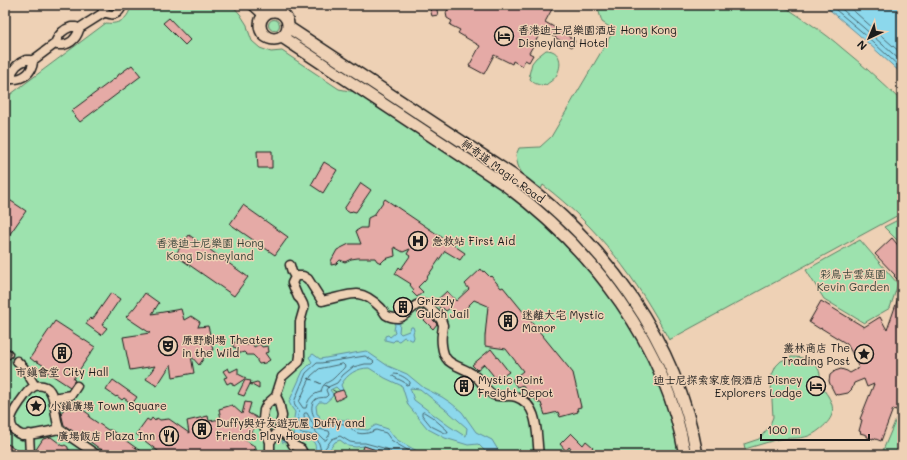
<svg xmlns="http://www.w3.org/2000/svg" width="907" height="460" viewBox="0 0 907 460" font-family="Mali,'LXGW WenKai TC',sans-serif">
	<style>
		.green { fill: #9de2ae; stroke: #5c7f65 }
		.water { fill: #8cd8ec; stroke: #5f8d99; fill-rule: evenodd }
		.lines { fill: none; stroke-linecap: round; stroke-linejoin: round }
		.shore { stroke: #49676f; stroke-width: 1 }
		.ferry { stroke: #324246; stroke-width: 1; stroke-dasharray: 5 4; stroke-linecap: butt }
		.building { fill: #e5aaa6; stroke: #1c1c1c }
		.street-casing { stroke: #1c1c1c; stroke-width: 11 }
		.secondary-casing { stroke: #1c1c1c; stroke-width: 14 }
		.street { stroke: #eed1b5; stroke-width: 8 }
		.secondary { stroke: #eed1b5; stroke-width: 11 }
		.labels { text-anchor: middle; stroke-width: 3; stroke-linejoin: round; paint-order: stroke }
		.poi-label { font-size: 11px; fill: #1c1c1c; stroke: #eed1b5; text-anchor: start }
		.street-label { font-size: 11px; fill: #1c1c1c; stroke: #eed1b5 }
		.park-label { font-size: 11px; fill: #364439; stroke: #eed1b5 }
	</style>
	<rect width="100%" height="100%" fill="#eed1b5"/>
	<filter id="ink" filterUnits="userSpaceOnUse"><feTurbulence type="fractalNoise" baseFrequency=".025" numOctaves="2"/><feDisplacementMap in="SourceGraphic" scale="8" xChannelSelector="R" yChannelSelector="G"/><feConvolveMatrix kernelMatrix="1 2 1 2 8 2 1 2 1" color-interpolation-filters="sRGB"/></filter>
	<g filter="url(#ink)">
		<path class="green" d="M131 5H232L240 14 247 25 248 30 252 41 260 48 271 52 282 51 339 89 355 92C388 114 422 136 455 158 481 175 508 192 532 212 583 257 632 316 657 380 667 404 674 429 679 455H5V125L8 123 7 97 106 23C120 25 129 18 131 5Z
			M595 5H782C803 19 824 32 842 48 863 65 883 83 902 102V213L669 340C638 280 597 226 543 185L541 189C533 184 523 177 519 168 517 164 517 159 516 155L519 148 540 147 551 137 614 30 602 22 599 12Z
			M268.5 25a5.5 5.5 0 1 1 11 0a5.5 5.5 0 1 1-11 0Z
			M546 50C561 50 563 65 556 76 554 80 549 82 546 85L544 84 542 86C536 83 535 85 530 79L531 76 529 75 532 63 536 58Z
			M902 218V245L884 227Z
			M860 240 898 284 890 308 864 323 824 299 806 270Z
			M791 357C803 357 817 359 820 374 820 378 820 382 822 386 823 389 826 393 828 396 837 411 832 420 819 430 804 442 792 436 775 440 765 443 755 446 745 449L744 444 759 439 769 427 773 417 771 383 772 375 776 366 781 361Z
			M902 404V455H881L902 405Z"/>
		<path class="water" d="M824 5H902V74L858 34Z
			M394 323H400L399 332 401 334 409 331 411 327H413L414 330 413 333 414 337 413 340H411L404 337 399 341 395 340 393 342 385 340V336L388 335 390 337 395 333 394 330 395 325Z
			M366 351 388 366 407 374 424 388 442 397 451 403 462 412 476 432 492 440 501 455H489L478 444 468 445 445 438 428 429 408 405 402 386 385 378 369 368C357 368 347 374 341 385L343 390 340 391 336 387 330 390 333 394 332 397 325 403 323 402H319L316 406 317 414 319 415 320 420 328 422C338 416 339 421 349 420L357 429 368 430 376 425 388 429 394 437 399 441 417 451 422 455H390L364 446 356 447 348 446 340 440 335 442 326 454 323 455H312C318 447 316 443 308 437 301 438 290 439 283 443L282 441C285 438 288 439 291 436 297 431 299 423 294 418L295 412 292 408 289 402 303 371 312 362 309 357 313 354 320 359ZM410 388 420 389 450 413 467 428 466 436 463 435 449 426 414 400Z"/>
		<g class="lines">
			<path class="shore" d="M830 5 861 31 902 69
				M837 5 864 28 902 62
				M847 5 902 54
				M343 364 345 366 344 368C341 371 338 374 334 378 328 384 323 381 321 392 312 394 308 399 306 408H303L299 402 311 376 319 369Z
				M394 374C400 374 406 378 410 382V384L406 385 404 382 394 377 393 376Z
				M424 412 432 417 447 430 448 433H445L431 426 422 415V413Z
				M305 413H307L314 426 313 429 306 427 304 415Z
				M316 429H318L329 431 330 434 326 440H324L316 432Z
				M391 455 390 451 387 449 365 443H356L350 442 340 436 332 439 323 451H321C320 449 320 445 318 441 314 434 307 434 300 433L301 426 298 416 299 411 295 406 294 402 306 373 317 363H321L365 356 373 361 374 362 372 364H365L353 367 343 375 337 383 328 387 326 390 328 395 326 397C323 398 319 397 316 399 307 406 314 422 323 425 330 428 329 424 335 423 339 422 343 425 348 424 350 426 352 430 354 431 360 436 370 433 376 430L386 433 391 440 397 444 416 455"/>
			<path class="ferry" d="M308 378 326 386 336 392"/>
		</g>
		<path class="building" d="M429 5H436L438 15 432 16Z
			M454 5H544L552 9 545 22 568 35V36L575 41 572 47 542 30 529 53 533 55 529 62 525 60 522 66 513 61 512 64 494 55 484 74 469 66 480 46 458 33 460 30 450 25 452 21 447 18 446 13 448 9 452 8Z
			M169 18 190 40 185 45 163 23Z
			M132 65 141 76 80 122 71 111 118 76V75Z
			M257 151H272V168H258Z
			M324 162 337 170 323 193 311 185Z
			M361 183 371 190 356 212 352 211 350 213 344 209Z
			M5 197 26 211 5 241Z
			M385 199 465 253 460 260 445 251 425 280 418 287 423 292 417 297 412 292 414 290 410 285 411 284 395 274 399 267 401 269 410 256 407 254 410 249 403 252 394 247 395 256 385 259 381 263 377 261 375 258H358L351 259 345 262 340 260 336 264 331 265V261L337 250 349 244H361L356 231 361 228H367L368 218 374 215Z
			M243 205 288 237 275 255 230 224Z
			M189 235 248 277 234 296 175 255Z
			M892 238 902 250V284L894 276 895 275 875 254Z
			M481 269 483 272 484 271 490 277 491 276 501 288 503 287 573 373 581 407 577 408 578 412 560 417 558 412 545 415 541 403H538V401H536L535 398 530 399 527 397 523 385 517 387 512 380 523 371 506 349 485 346V336L488 306 474 300 458 316 450 308 446 311 443 308 441 309 435 302 447 291 456 301 469 289 465 284Z
			M901 290H902V400L896 410 893 409 881 441 873 438V439L867 437V435L860 433 861 432 859 431 862 420 860 419 874 384 867 387 864 379 854 383 852 389 848 393 838 395 835 394 830 384 829 381 830 375 835 371 841 369 847 371 850 373 859 368 855 360H856L847 344 821 328 820 329 809 322 821 301 864 327 880 317 887 330Z
			M111 293 120 299 102 325 107 328 101 335 86 324 90 318 92 320Z
			M145 293 159 303 152 314 181 309 184 320 191 316 200 322 198 327 208 326 210 334H209L213 350 199 354 204 358 199 365 191 356 194 373 173 377 171 364 157 386 146 379 155 366 130 370 123 337 150 333 126 317 135 307Z
			M421 310 424 311 437 324 433 329 417 313Z
			M55 321 95 347 73 379 75 380 70 387 44 370 46 367 36 361 35 362 30 358Z
			M234 342 247 345 253 344 254 347 260 344 262 347 268 346 269 352 265 353 270 360 265 363 259 364 257 361V359L253 355H247L244 352 241 353H239L237 348 233 347Z
			M491 349 509 372 497 380 484 364 477 370 472 365Z
			M228 368 230 372 238 368V374L246 378 234 386 231 382 227 384 224 378 227 377 223 371Z
			M113 380 137 397 132 404 124 398 122 400 117 396 116 397 106 390Z
			M245 380 251 381 250 384 257 382 259 383V389L250 384 244 396 238 394Z
			M343 390 346 396 336 401 333 394 336 392Z
			M72 402 90 415 89 417 108 430H111L146 455H110L101 449H100L92 443 86 440 64 425 61 413 67 405V406L69 403 71 404Z
			M245 402 251 403 248 413 256 417 258 424 245 440 256 447 254 451 260 455H230L228 452 215 454V455H163L136 434 147 419 150 421 152 418 155 421 157 418 160 420 169 419 189 433 187 421 208 416 209 421 221 419 219 409 232 405 242 414Z
			M571 433 583 445 586 441 593 447 586 455H578L569 447 566 451 560 444Z
			M51 437 63 446 65 445 68 447V449L77 455H53L46 450 43 455H35V451L43 439Z
			M8 444 16 449 13 455H5V449Z
			M364 446 388 454 387 455H361Z"/>
		<g class="lines">
			<defs>
				<path id="street" d="M101 5C104 17 119 18 122 5
					M252 5 264 16
					M71 27H76L79 30C76 40 68 46 57 45L56 41C59 34 64 29 71 27Z
					M78 29 105 12
					M26 60H30L33 62C32 73 23 79 13 79L11 75C14 67 18 63 26 60Z
					M32 61 56 43
					M5 83 12 78
					M290 265 292 272 295 277
					M5 352 8 354
					M17 361 24 368 35 386
					M35 386C52 383 53 397 55 409 56 416 57 422 59 429 50 431 30 436 22 435 18 434 16 432 14 430 6 420 15 410 20 402 25 396 28 389 35 386Z
					M53 398 71 395 77 386
					M59 429 97 455
					M279 430 289 438 293 445 301 449 304 455
					M29 434 30 455
					M270 442 264 426 263 419 264 410 267 404 276 396 282 377 299 362 300 356V322L304 308 303 304 301 300 298 297 292 283 295 277 298 276H303L308 279 322 301C330 299 351 293 358 294 367 295 374 301 381 308 383 310 384 313 386 315 389 317 395 318 398 318 409 317 414 299 426 305 429 307 432 310 435 313 438 316 442 320 443 325 443 328 442 331 442 334 441 340 442 352 446 358 450 365 464 368 471 373 481 379 484 389 492 394 499 399 508 394 516 397 540 405 536 436 539 455
					M270 455V442L279 430 282 416 279 402 276 396"/>
				<path id="secondary" d="M260 25a14 14 0 1 1 28 0a14 14 0 1 1-28 0Z
					M288 27 511 174C604 242 677 340 697 455
					M282 37 504 184C593 250 666 344 685 455"/>
			</defs>
			<use href="#street" class="street-casing"/>
			<use href="#secondary" class="secondary-casing"/>
			<use href="#street" class="street"/>
			<use href="#secondary" class="secondary"/>
		</g>
	</g>
	<defs>
		<symbol id="hotel-ring" viewBox="-11 -11 22 22"><circle r="9.5" fill="#eed1b5" stroke="#1c1c1c" stroke-width="1.5"/><path d="M-6-4.5h1.5V1H6V5H4.5V3h-9V5H-6ZM-4 0a1.8 1.8 0 1 1 3.6 0ZM.5 0V-2.5h3Q6-2.5 6 0Z" fill="#1c1c1c"/></symbol>
		<symbol id="hospital-ring" viewBox="-11 -11 22 22"><circle r="9.5" fill="#eed1b5" stroke="#1c1c1c" stroke-width="1.5"/><path d="M-5-5h3v3.5h4V-5h3V5h-3V1.5h-4V5h-3Z" fill="#1c1c1c"/></symbol>
		<symbol id="building-ring" viewBox="-11 -11 22 22"><circle r="9.5" fill="#eed1b5" stroke="#1c1c1c" stroke-width="1.5"/><path d="M-4-6H4V6H1V3H-1V6H-4ZM-2.5-4.3h1.7v1.8h-1.7ZM.8-4.3h1.7v1.8H.8ZM-2.5-1h1.7V.8h-1.7ZM.8-1h1.7V.8H.8Z" fill="#1c1c1c"/></symbol>
		<symbol id="theatre-ring" viewBox="-11 -11 22 22"><circle r="9.5" fill="#eed1b5" stroke="#1c1c1c" stroke-width="1.5"/><path d="M-5-5.5Q0-4 5-5.5V0Q5 5 0 6Q-5 5-5 0ZM-3.3-2.5H-1v1.5H-3.3ZM1-2.5H3.3v1.5H1ZM-2.8 1Q0 5.5 2.8 1Z" fill="#1c1c1c"/></symbol>
		<symbol id="sight-ring" viewBox="-11 -11 22 22"><circle r="9.5" fill="#eed1b5" stroke="#1c1c1c" stroke-width="1.5"/><path d="M0-6L1.8-2.2L6-1.7L2.9 1.2L3.7 5.4L0 3.3L-3.7 5.4L-2.9 1.2L-6-1.7L-1.8-2.2Z" fill="#1c1c1c"/></symbol>
		<symbol id="restaurant-ring" viewBox="-11 -11 22 22"><circle r="9.5" fill="#eed1b5" stroke="#1c1c1c" stroke-width="1.5"/><path d="M-5-6h1v4h1v-4h1v4h1v-4h1v5L-1.5 .5V6h-2V.5L-5-1ZM5-6V6H3V1.5H1.5Q1.5-4 5-6Z" fill="#1c1c1c"/></symbol>
	</defs>
	<g fill-rule="evenodd">
		<use href="#hotel-ring" x="493" y="25" width="22" height="22"/>
		<use href="#hospital-ring" x="407" y="230" width="22" height="22"/>
		<use href="#building-ring" x="392" y="296" width="22" height="22"/>
		<use href="#building-ring" x="497" y="310" width="22" height="22"/>
		<use href="#theatre-ring" x="157" y="335" width="22" height="22"/>
		<use href="#building-ring" x="51" y="342" width="22" height="22"/>
		<use href="#sight-ring" x="853" y="343" width="22" height="22"/>
		<use href="#building-ring" x="453" y="375" width="22" height="22"/>
		<use href="#hotel-ring" x="805" y="375" width="22" height="22"/>
		<use href="#sight-ring" x="25" y="395" width="22" height="22"/>
		<use href="#building-ring" x="191" y="418" width="22" height="22"/>
		<use href="#restaurant-ring" x="158" y="425" width="22" height="22"/>
	</g>
	<g class="labels">
		<g class="poi-label">
			<text x="518" y="34">香港迪士尼樂園酒店 Hong Kong<tspan x="518" dy="13">Disneyland Hotel</tspan></text>
			<text x="432" y="245">急救站 First Aid</text>
			<text x="417" y="305">Grizzly<tspan x="417" dy="13">Gulch Jail</tspan></text>
			<text x="522" y="319">迷離大宅 Mystic<tspan x="522" dy="13">Manor</tspan></text>
			<text x="182" y="344">原野劇場 Theater<tspan x="182" dy="13">in the Wild</tspan></text>
			<text x="850" y="352" text-anchor="end">叢林商店 The<tspan x="850" dy="13">Trading Post</tspan></text>
			<text x="62" y="376" text-anchor="middle">市鎮會堂 City Hall</text>
			<text x="478" y="384">Mystic Point<tspan x="478" dy="13">Freight Depot</tspan></text>
			<text x="802" y="384" text-anchor="end">迪士尼探索家度假酒店 Disney<tspan x="802" dy="13">Explorers Lodge</tspan></text>
			<text x="50" y="410">小鎮廣場 Town Square</text>
			<text x="216" y="427">Duffy與好友遊玩屋 Duffy and<tspan x="216" dy="13">Friends Play House</tspan></text>
			<text x="155" y="440" text-anchor="end">廣場飯店 Plaza Inn</text>
		</g>
		<g class="street-label">
			<text transform="translate(503 171) rotate(36)" y="4">神奇道 Magic Road</text>
		</g>
		<g class="park-label">
			<text x="210" y="247">香港迪士尼樂園 Hong<tspan x="210" dy="13">Kong Disneyland</tspan></text>
			<text x="853" y="278">彩鳥古雲庭園<tspan x="853" dy="13">Kevin Garden</tspan></text>
		</g>
	</g>
	<rect width="907" height="460" fill="none" stroke="#eed1b5" stroke-width="20"/>
	<rect x="10" y="10" width="887" height="440" fill="none" stroke="#1c1c1c" stroke-width="1.5" filter="url(#ink)"/>
	<g transform="translate(869 38) rotate(224)" stroke="#eed1b5" stroke-width="3" paint-order="stroke">
	<path d="M0-3L7 15L0 10L-7 15Z" fill="#1c1c1c"/>
	<text y="-6" font-size="11" font-weight="bold" text-anchor="middle" fill="#1c1c1c">N</text>
	</g>
	<path d="M761 434v6h108v-6" fill="none" stroke="#1c1c1c" stroke-width="2"/>
	<text x="767" y="434" font-size="12" fill="#1c1c1c" stroke="#eed1b5" stroke-width="3" paint-order="stroke">100 m</text>
</svg>
